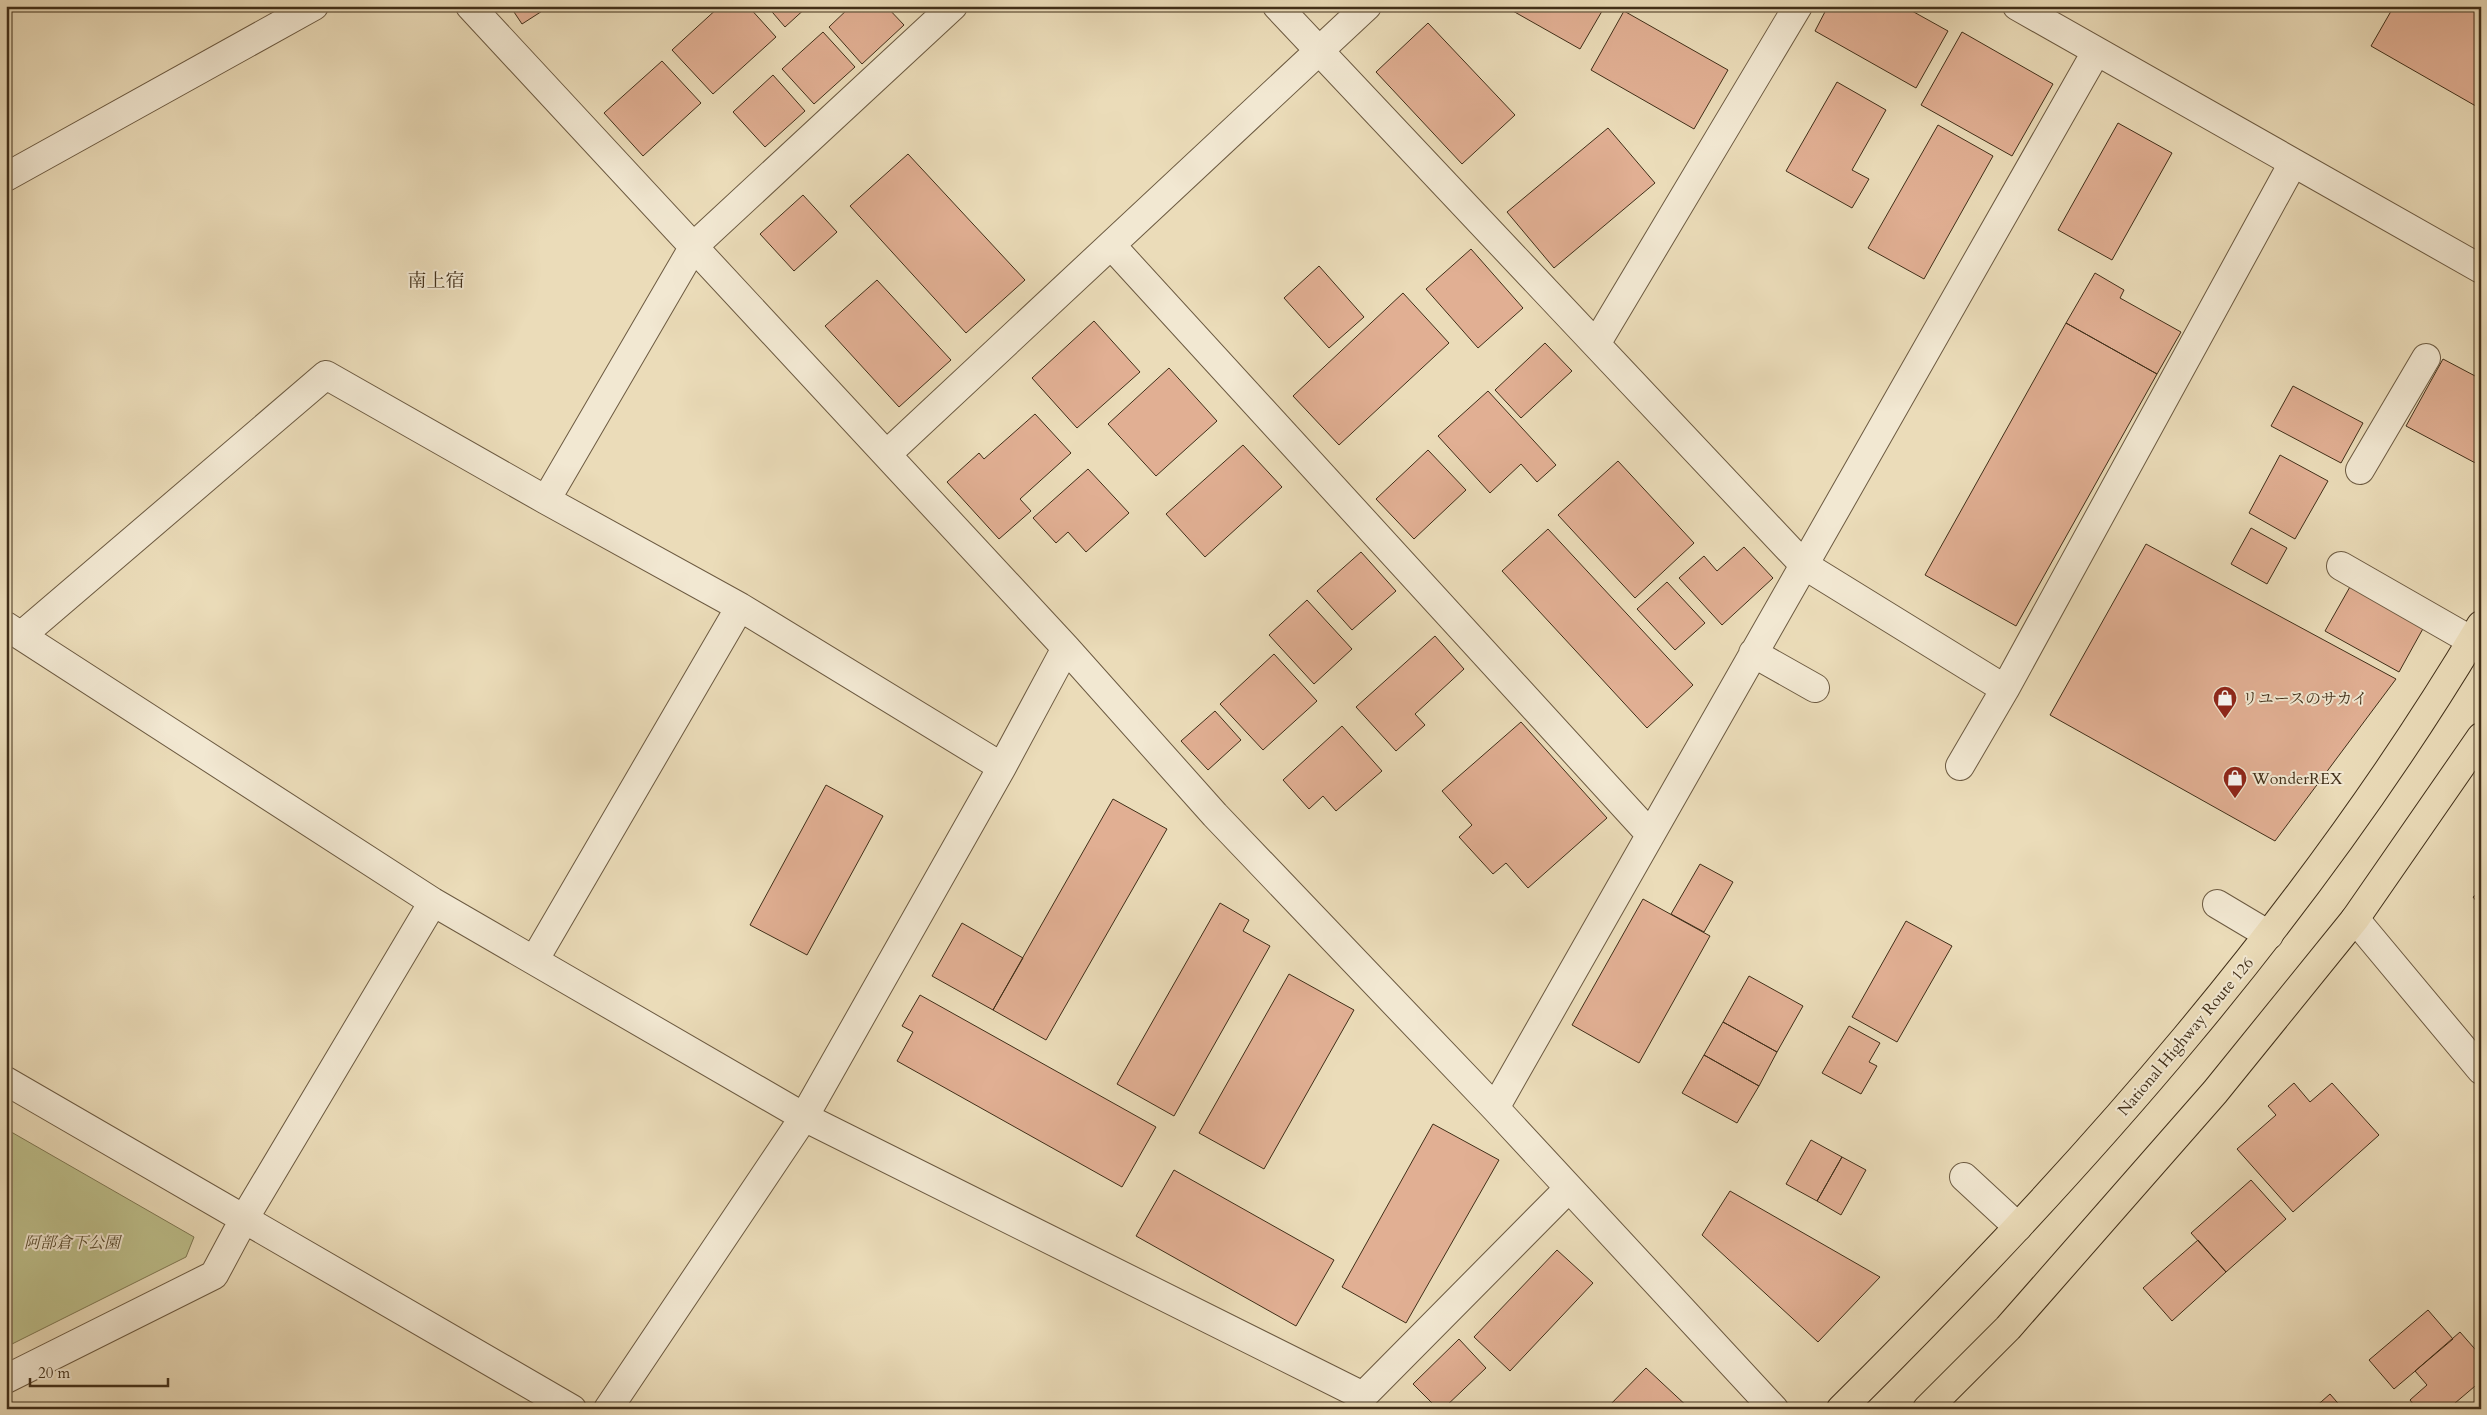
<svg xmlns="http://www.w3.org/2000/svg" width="2487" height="1415" viewBox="0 0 2487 1415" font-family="Cardo,'Noto Serif JP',serif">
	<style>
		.green { fill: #bdbf8b; stroke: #7f7752 }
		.building { fill: #e1af93; stroke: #412f19 }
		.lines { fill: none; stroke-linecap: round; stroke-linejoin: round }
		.minor-casing { stroke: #6c5a41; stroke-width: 30 }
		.highway-casing { stroke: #412f19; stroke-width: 30 }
		.minor { stroke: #f2e8d2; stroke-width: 28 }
		.highway { stroke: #ebdcb9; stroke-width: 28 }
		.labels { text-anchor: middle; stroke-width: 4; stroke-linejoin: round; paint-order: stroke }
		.poi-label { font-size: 16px; fill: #412f19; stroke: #f2e8d2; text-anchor: start }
		.street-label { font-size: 16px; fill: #412f19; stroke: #f2e8d2 }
		.park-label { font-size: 16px; font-style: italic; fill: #5a4c30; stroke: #f2e8d2 }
		.quarter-label { font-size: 19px; fill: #412f19; stroke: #f2e8d2 }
	</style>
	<rect width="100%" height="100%" fill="#ebdcb9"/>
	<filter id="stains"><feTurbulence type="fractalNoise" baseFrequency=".004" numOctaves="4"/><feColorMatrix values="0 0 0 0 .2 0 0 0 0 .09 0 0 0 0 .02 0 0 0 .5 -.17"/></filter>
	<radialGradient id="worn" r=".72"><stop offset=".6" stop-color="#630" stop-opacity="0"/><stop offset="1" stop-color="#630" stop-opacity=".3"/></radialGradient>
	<path class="green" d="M6 1129 194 1237 186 1257 6 1347Z"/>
	<path class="building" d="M510 6H550L522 24Z
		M720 6H748L776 37 713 94 672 50Z
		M767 6H808L785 27Z
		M851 6H886L904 25 862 64 829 27Z
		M1504 6H1605L1580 49Z
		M1828 6H1903L1948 31 1916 88 1815 31Z
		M2394 6H2481V109L2371 46Z
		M1624 11 1728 70 1694 129 1591 70Z
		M1428 23 1515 115 1462 164 1376 72Z
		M823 32 855 67 814 104 782 69Z
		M1962 32 2053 84 2012 156 1921 105Z
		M662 61 701 103 643 156 604 113Z
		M773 75 805 111 765 147 733 112Z
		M1837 82 1886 110 1852 170 1869 179 1852 208 1786 171Z
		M2118 123 2172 153 2112 260 2058 230Z
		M1938 125 1993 156 1924 279 1868 248Z
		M1608 128 1655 183 1554 268 1507 212Z
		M908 154 1025 280 966 333 850 206Z
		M803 195 837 232 794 271 760 234Z
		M1471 249 1523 308 1478 348 1426 289Z
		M1319 266 1364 317 1329 348 1284 298Z
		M2095 273 2124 290 2120 298 2181 332 2157 374 2066 323Z
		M877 280 951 360 899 407 825 326Z
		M1403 293 1449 343 1339 445 1293 396Z
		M1094 321 1140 372 1077 428 1032 378Z
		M2066 323 2157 374 2016 626 1925 575Z
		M1545 343 1572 371 1521 418 1495 390Z
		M2443 359 2477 377 2481 370V466L2406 426Z
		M1169 368 1217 421 1156 476 1108 424Z
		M2293 386 2363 423 2341 463 2271 426Z
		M1488 391 1556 465 1537 482 1521 464 1490 493 1438 436Z
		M1035 414 1071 453 1020 499 1031 511 999 539 947 482 979 453 984 459Z
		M1243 445 1282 487 1205 557 1166 514Z
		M1428 450 1466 490 1414 539 1376 499Z
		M2280 455 2328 481 2295 539 2249 513Z
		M1618 461 1694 543 1635 598 1558 515Z
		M1088 469 1129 513 1086 552 1068 532 1056 543 1033 518Z
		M2251 528 2287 548 2267 584 2231 564Z
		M1548 529 1693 685 1647 728 1502 571Z
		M2146 544 2396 679 2275 841 2050 715Z
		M1744 547 1773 578 1722 625 1679 578 1704 556 1717 571Z
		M1361 552 1396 591 1352 630 1317 591Z
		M1667 582 1705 623 1675 650 1637 609Z
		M2351 585 2425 625 2399 672 2325 631Z
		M1307 600 1352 649 1314 684 1269 635Z
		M1435 636 1464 669 1415 714 1425 725 1396 751 1356 707Z
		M1274 654 1317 701 1263 750 1220 704Z
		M1215 711 1241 740 1208 770 1181 741Z
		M1521 722 1607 818 1528 888 1506 863 1493 874 1459 837 1472 825 1442 791Z
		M1342 726 1382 771 1336 811 1323 796 1309 809 1283 780Z
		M826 785 883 816 807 955 750 925Z
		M1113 799 1167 829 1046 1040 993 1010Z
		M1700 864 1733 882 1704 932 1671 914Z
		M2481 891V907L2473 897Z
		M1643 899 1710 936 1639 1063 1572 1025Z
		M1220 903 1249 920 1243 931 1270 946 1174 1116 1117 1084Z
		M1906 921 1952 946 1897 1042 1852 1017Z
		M962 923 1023 958 993 1010 932 976Z
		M1289 974 1354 1010 1264 1169 1199 1133Z
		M1749 976 1803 1006 1777 1052 1723 1022Z
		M920 995 1156 1127 1122 1187 897 1061 913 1032 902 1026Z
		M1723 1022 1777 1052 1759 1086 1704 1055Z
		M1849 1026 1880 1043 1869 1062 1877 1066 1861 1094 1822 1073Z
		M1704 1055 1759 1086 1737 1123 1682 1093Z
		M2294 1083 2310 1102 2332 1083 2379 1135 2293 1212 2237 1149 2276 1115 2268 1106Z
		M1433 1124 1499 1160 1406 1323 1342 1287Z
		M1811 1140 1842 1157 1817 1201 1786 1184Z
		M1842 1157 1866 1170 1841 1215 1817 1201Z
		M1174 1170 1334 1260 1296 1326 1136 1236Z
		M2251 1180 2286 1219 2226 1272 2191 1233Z
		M1730 1191 1880 1277 1818 1342 1702 1235Z
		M2198 1240 2226 1272 2172 1321 2143 1288Z
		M1557 1250 1593 1283 1510 1371 1474 1337Z
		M2428 1310 2453 1339 2394 1389 2369 1360Z
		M2460 1332 2481 1356V1381L2448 1409H2417L2410 1400 2427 1385 2415 1371Z
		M1459 1339 1486 1368 1443 1409H1438L1413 1384Z
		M1646 1368 1690 1409H1606Z
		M2330 1394 2343 1409H2313Z"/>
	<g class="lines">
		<defs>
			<path id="minor" d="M470 6 1066 648 1215 815 1495 1108 1774 1409
				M1277 6 1804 565 2005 689 2293 163
				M2017 6 2481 269
				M6 177 314 6
				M1111 245 1650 834
				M1596 344 1798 6
				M887 454 1367 6
				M2360 470 2426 358
				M546 500 694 246 953 6
				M2341 566 2472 641
				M6 626 433 902 804 1117 1363 1396 1569 1188
				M22 635 326 375 546 500 740 607 1002 767
				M1753 653 1815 688
				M1960 766 2005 689
				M2217 904 2269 935
				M2355 919 2481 1070
				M535 959 740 607
				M6 1081 572 1409
				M1495 1108 2096 52
				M1964 1177 2018 1227
				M6 1379 214 1275 244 1219 433 902
				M608 1409 804 1117 1002 767 1066 648"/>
			<path id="highway" d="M1841 1409C2080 1172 2308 916 2481 625
				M1927 1409 2008 1328 2215 1092 2355 919 2481 737"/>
		</defs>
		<use href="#minor" class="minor-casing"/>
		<use href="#highway" class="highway-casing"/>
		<use href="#minor" class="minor"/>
		<use href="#highway" class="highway"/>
	</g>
	<defs>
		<symbol id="shop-pin" viewBox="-11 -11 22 30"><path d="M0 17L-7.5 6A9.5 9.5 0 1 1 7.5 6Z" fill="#8f2418" stroke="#f2e8d2"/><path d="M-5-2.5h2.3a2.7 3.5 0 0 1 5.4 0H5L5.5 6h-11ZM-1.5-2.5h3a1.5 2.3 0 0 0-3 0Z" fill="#fff"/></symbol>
	</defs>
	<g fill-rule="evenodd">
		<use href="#shop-pin" x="2211" y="684" width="28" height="38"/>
		<use href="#shop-pin" x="2221" y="764" width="28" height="38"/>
	</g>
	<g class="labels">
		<g class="poi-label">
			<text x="2242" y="704">リユースのサカイ</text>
			<text x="2252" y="784">WonderREX</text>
		</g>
		<g class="street-label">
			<text transform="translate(2185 1036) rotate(-50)" y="6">National Highway Route 126</text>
		</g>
		<g class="park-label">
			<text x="72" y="1248">阿部倉下公園</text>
		</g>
		<g class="quarter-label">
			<text x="436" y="287">南上宿</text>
		</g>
	</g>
	<rect width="2487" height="1415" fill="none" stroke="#ebdcb9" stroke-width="25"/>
	<rect x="8" y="8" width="2472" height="1400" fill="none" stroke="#412f19" stroke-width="2.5"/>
	<rect x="12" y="12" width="2462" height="1390" fill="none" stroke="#412f19"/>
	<path d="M30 1378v8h138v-8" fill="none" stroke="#412f19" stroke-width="2.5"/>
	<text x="38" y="1378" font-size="15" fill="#412f19" stroke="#f2e8d2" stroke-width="4" paint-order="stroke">20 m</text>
	<rect width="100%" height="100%" filter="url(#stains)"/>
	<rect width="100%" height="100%" fill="url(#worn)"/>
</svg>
